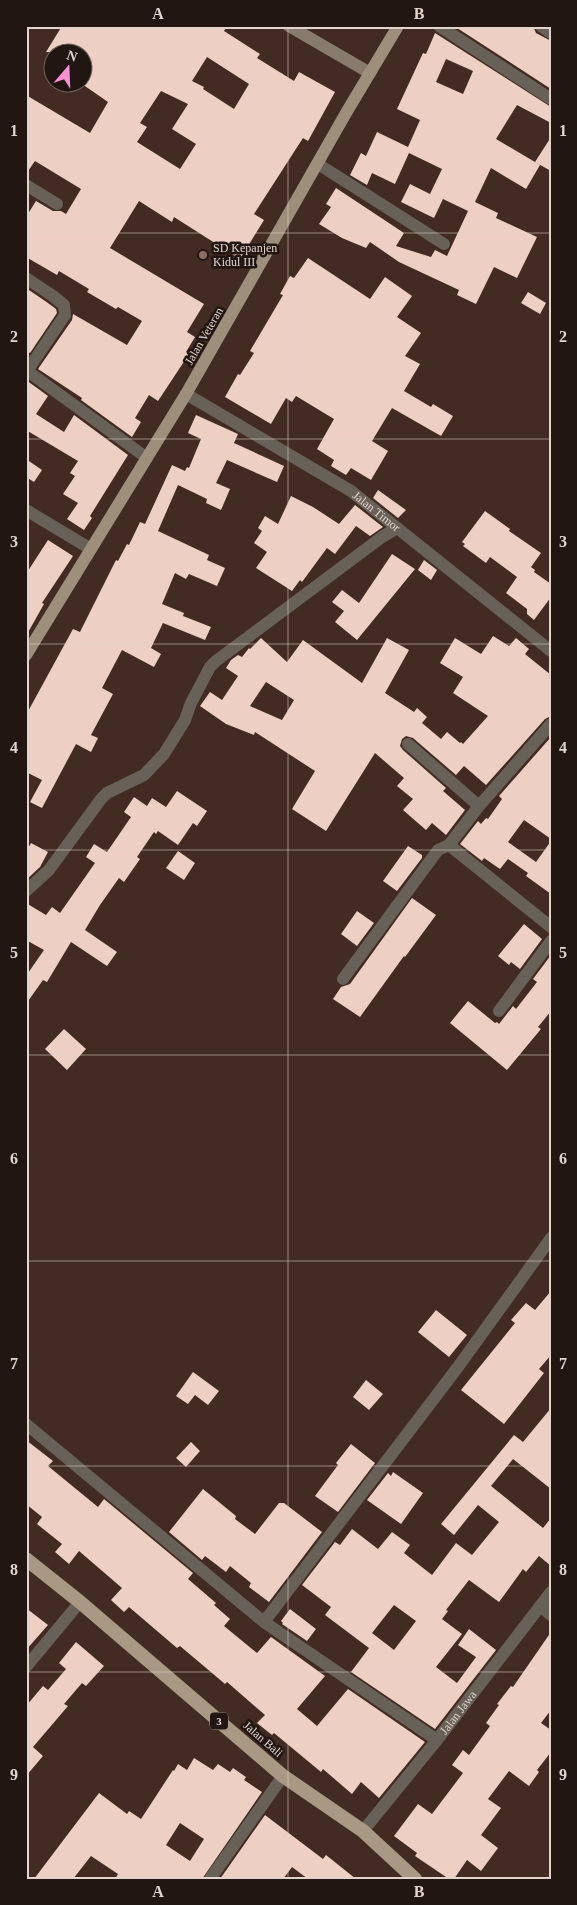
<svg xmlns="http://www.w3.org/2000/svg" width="577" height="1905" viewBox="0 0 577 1905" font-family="Georgia,serif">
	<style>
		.building { fill: #edcfc3; fill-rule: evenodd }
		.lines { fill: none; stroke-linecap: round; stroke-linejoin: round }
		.minor { stroke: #686158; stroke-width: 12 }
		.tertiary { stroke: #686158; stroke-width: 12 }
		.secondary { stroke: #877b6d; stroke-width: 12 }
		.primary { stroke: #9e8f7c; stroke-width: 12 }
		.trunk { stroke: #a89884; stroke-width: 14 }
		.grid { fill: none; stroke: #e2d3cd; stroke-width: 1; stroke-opacity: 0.55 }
		.education-dot { fill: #8d6e63; stroke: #211612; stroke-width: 2 }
		.labels { text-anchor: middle; stroke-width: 5; stroke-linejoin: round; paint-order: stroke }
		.shield { fill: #211612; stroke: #a89a95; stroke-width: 1 }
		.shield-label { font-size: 11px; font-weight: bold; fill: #e2d3cd }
		.poi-label { font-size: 12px; fill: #e2d3cd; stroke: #211612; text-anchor: start }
		.street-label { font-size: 12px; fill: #e2d3cd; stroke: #211612 }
		.neatline { fill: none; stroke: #e2d3cd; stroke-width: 2 }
		.grid-label { font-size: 16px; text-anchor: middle; font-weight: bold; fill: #e2d3cd }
	</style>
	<rect width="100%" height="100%" fill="#422b22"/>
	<path class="building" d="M62 26H227L224 31 260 54 257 58 294 81 299 72 335 92 308 141 303 138 254 214 264 220 240 259 174 217 172 222 139 201 110 248 204 304 187 332 195 337 186 352 189 354 158 401 149 395 135 418 141 422 132 437 81 400 82 398 38 369 72 320 73 314 127 345 142 321 118 307 116 309 87 292 89 289 59 271 57 275 26 257V217L36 201 53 211H61L66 214 81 189 35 161 26 174V95L90 133 108 102 82 84V52H46ZM207 57 249 84 234 109 203 89 204 87 192 81ZM161 91 188 104 172 129 196 144 180 169 137 142 147 127 140 123Z
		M454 26H533L536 33 551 41V89Z
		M435 33 551 107V123L517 105 496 139 540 165 526 189 491 168 475 202 498 213 496 218 537 237 517 278 494 267 476 304 457 295 459 290 399 262 370 242 366 248 342 238 319 224 331 207 326 204 336 188 404 233 396 246 431 257 435 250 447 256 468 211 443 199 434 218 401 202 410 184 430 194 442 169 409 153 395 184 372 173 367 185 350 175 361 153 366 156 377 132 408 147 420 120 397 109 423 53 426 54ZM446 59 473 71 463 94 436 82Z
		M551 137V171L535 162Z
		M308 258 370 299 385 277 412 296 397 317 421 333 405 356 420 364 404 391 431 407 433 404 453 416 441 436 392 408 372 441 388 451 371 480 351 468 346 475 331 466 334 460 317 449 334 419 296 396 292 402 286 398 271 424 225 397 238 374 240 375 254 353 250 351 283 295 280 294 290 276 294 278Z
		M26 288 48 303 56 309 57 313 30 353 26 351Z
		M528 292 546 303 540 314 521 303Z
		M26 380 48 396 36 414 64 432 74 415 128 455 90 516 92 518 84 530 67 519 78 503 63 494 75 476 70 473 78 461 26 430Z
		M196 415 238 434 234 443 284 466 277 482 227 460 216 483 230 489 221 510 206 503 207 499 178 485 158 531 209 555 207 560 225 568 217 586 189 574 186 579 175 573 162 604 184 613 183 616 211 627 205 640 163 623 151 648 161 654 154 667 122 650 102 688 113 694 91 735 98 738 91 752 76 744 42 808 30 802 42 780 26 772V715L73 629 80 632 116 560 118 561 127 544 129 545 140 522 145 524 172 465 185 471 187 467 189 468 201 439 188 433Z
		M26 459 42 470 34 482 26 477Z
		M378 490 406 510 398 518 373 498Z
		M291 496 313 507 339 524 355 505 383 527 370 536 356 526 335 554 327 548 302 582 300 580 292 591 256 568 267 552 254 543 262 531 258 528 265 516 278 524Z
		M485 511 510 529 509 531 541 553 531 567 535 570 534 572 551 584V597L534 620 527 614V609L506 593 517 577 490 557 486 563 463 546 465 544 462 542Z
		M48 540 73 556 42 603 44 604 26 636V574Z
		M392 554 415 569 357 640 335 622 344 611 332 602 342 590 359 603Z
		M424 560 437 570 431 580 418 570Z
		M493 636 509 646 516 638 529 649 525 654 551 675V716L545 719 486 785 464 766 456 775 413 738 406 736 402 739 400 746 403 750 446 788 443 791 465 810 446 835 432 823 426 830 403 810 413 799 397 786 404 778 375 753 326 831 292 809 315 771 255 732 254 735 226 724 200 706 210 692 222 700 238 676 226 668 231 660 238 655 242 657 249 648 250 649 261 638 287 662 303 640 362 683 387 638 409 650 385 693 414 712 417 708 427 717 422 723 441 739 447 732 460 743 461 742 463 744 488 716 453 693 463 677 440 663 455 638 481 654ZM266 682 294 700 282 720 250 706Z
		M551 737V839L524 820 508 842 536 862 551 841V894L526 876 528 873 508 859 500 869 484 858 482 861 460 844 478 821 481 824 486 818 488 819 502 799 499 796Z
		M177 791 207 811 197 826 193 823 178 845 158 831 156 834 154 832 137 857 140 859 124 882 119 878 100 905 85 930 117 952 107 966 71 942 47 982 43 980 26 1004V976L44 950 26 940V903L46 915 52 907 60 913 95 863 86 857 94 844 107 852 131 817 124 812 134 797 147 806 152 798 166 807Z
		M31 843 48 852 40 867 26 880V852Z
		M408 846 422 855V858L397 891 383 881Z
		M178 851 195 863 184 880 166 868Z
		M412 898 436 915 405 957 404 956 360 1017 333 999 341 987 350 984Z
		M357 911 374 923 357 946 341 934Z
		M524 924 542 939 520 969 511 962 509 965 498 956Z
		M551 955V1011L538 1027 541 1029 507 1070 450 1023 468 1001 495 1023 497 1022 499 1024 513 1006 516 1009 537 982 533 979Z
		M64 1029 86 1049 67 1070 45 1049Z
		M551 1291V1355L539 1369 544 1373 504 1424 461 1390 515 1323 511 1320 526 1303 535 1310Z
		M436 1310 467 1335 449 1357 418 1332Z
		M193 1372 219 1391 208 1405 195 1395 188 1404 176 1396Z
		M366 1380 383 1394 369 1410 353 1397Z
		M551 1408V1489L513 1459 491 1486 543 1528 551 1518V1566L539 1556 526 1572 523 1569 499 1602 469 1580 446 1610 448 1611 442 1619 462 1634 436 1667 457 1683 476 1657 458 1645 469 1629 496 1650 435 1729 351 1672 369 1648 325 1615 331 1607 302 1585 335 1542 340 1545 352 1529 378 1549 392 1532 410 1545 404 1553 432 1575 456 1543 472 1555 499 1522 478 1505 454 1535 441 1524 514 1435 523 1442ZM394 1605 416 1621 394 1650 372 1633Z
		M26 1440 53 1461 48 1466 98 1507 104 1499 193 1573 188 1579 216 1603 214 1605 230 1619 224 1626 257 1653 271 1637 325 1676 297 1709 317 1726 348 1689 425 1742 379 1798 361 1782 352 1794 323 1769 321 1772 274 1733 272 1735 257 1723 265 1715 227 1682 225 1684 180 1646 177 1648 129 1607 124 1612 111 1600 122 1588 79 1551 69 1564 55 1552 62 1544 37 1524 42 1517 26 1504Z
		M191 1442 200 1451 186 1467 176 1458Z
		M351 1444 375 1463 338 1512 315 1496 338 1465 336 1463Z
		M393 1472 423 1493 401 1524 367 1500 388 1473 391 1476Z
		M203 1489 236 1516 235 1519 255 1534 279 1503H284L322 1532 269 1602 249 1587 251 1583 230 1566 226 1572 205 1556 202 1560 169 1532Z
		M26 1608 48 1625 26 1650Z
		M290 1609 316 1629 307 1641 282 1624 283 1623 281 1621Z
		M551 1632V1710L541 1723 551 1730V1752L537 1770 539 1772 529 1786 509 1771 488 1799 501 1808 481 1835 498 1848 481 1871 467 1860 454 1879H449L415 1856 417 1853 394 1836 418 1804 432 1814 463 1773 452 1765 463 1750 469 1755 490 1726 486 1723 499 1705 497 1704 511 1686 513 1687Z
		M76 1642 104 1666 86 1686 82 1683 64 1704 68 1706 33 1747 43 1756 26 1776V1706L43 1686 48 1690 66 1669 59 1663Z
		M194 1758 213 1770 218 1764 230 1772 233 1768 246 1777 244 1780 262 1792 202 1879H115L118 1874 91 1856 73 1879H34L99 1793 127 1814 129 1811 141 1819 173 1770 174 1771 178 1764 187 1770ZM180 1823 204 1839 190 1861 166 1845Z
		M265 1815 323 1859 326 1855 356 1879H308L292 1867 283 1879H220Z"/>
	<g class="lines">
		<g class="minor">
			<path d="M439 26 551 99"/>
			<path d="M541 26 551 33"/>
			<path d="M318 164 444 244"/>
			<path d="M26 185 57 204"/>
			<path d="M26 278 53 296 64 305 65 315 27 371"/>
			<path d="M26 370 147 458"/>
			<path id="s1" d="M186 394 351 491 551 651"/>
			<path d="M26 510 91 549"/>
			<path d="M408 744 479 806"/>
			<path d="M449 845 551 927"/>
			<path d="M26 891 49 870 101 799 107 793 144 775 164 754 185 720 191 703 210 667 216 661 382 537 397 528"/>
			<path d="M343 979 438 850 449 845 479 806 551 724"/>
			<path d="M499 1011 551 941"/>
			<path d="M26 1424 264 1622 437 1740"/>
			<path d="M540 1606 551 1615"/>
			<path d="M264 1622 458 1367 551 1238"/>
			<path d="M26 1667 80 1602"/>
			<path d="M210 1879 283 1776"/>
		</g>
		<path class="tertiary" id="s2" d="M363 1831 437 1740 551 1592"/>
		<path class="secondary" d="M289 26 370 73"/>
		<path class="primary" d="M26 655 186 394 346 113 398 26"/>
		<path class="trunk" d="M26 1559 80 1602 283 1776 363 1831 415 1879"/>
	</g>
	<path class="grid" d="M288 26V1879M26 233H551M26 439H551M26 644H551M26 850H551M26 1055H551M26 1261H551M26 1466H551M26 1672H551"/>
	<circle class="education-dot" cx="203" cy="255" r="5"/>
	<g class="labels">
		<rect class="shield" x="210" y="1712.5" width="18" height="17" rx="4"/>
		<g class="shield-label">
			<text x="219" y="1725">3</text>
		</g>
		<g class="poi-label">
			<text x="213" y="252">SD Kepanjen<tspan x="213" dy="14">Kidul III</tspan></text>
		</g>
		<g class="street-label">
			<text transform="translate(204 336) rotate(-60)" y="4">Jalan Veteran</text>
			<text dy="4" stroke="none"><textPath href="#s1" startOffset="224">Jalan Timor</textPath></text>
			<text dy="4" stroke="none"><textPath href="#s2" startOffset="152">Jalan Jawa</textPath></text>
			<text transform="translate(263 1739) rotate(41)" y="4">Jalan Bali</text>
		</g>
	</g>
	<rect width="577" height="1905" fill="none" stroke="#211612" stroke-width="55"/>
	<g transform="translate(68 68) rotate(19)"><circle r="24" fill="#211612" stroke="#6e625d"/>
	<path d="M0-4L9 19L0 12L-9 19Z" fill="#f590d1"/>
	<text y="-8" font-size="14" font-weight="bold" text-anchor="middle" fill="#e2d3cd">N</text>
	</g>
	<rect x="28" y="28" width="522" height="1850" class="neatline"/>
	<g class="grid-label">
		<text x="158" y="19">A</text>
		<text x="419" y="19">B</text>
		<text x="14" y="136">1</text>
		<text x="563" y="136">1</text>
		<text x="14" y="342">2</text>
		<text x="563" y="342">2</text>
		<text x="14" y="547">3</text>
		<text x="563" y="547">3</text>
		<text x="14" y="753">4</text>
		<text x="563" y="753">4</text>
		<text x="14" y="958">5</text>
		<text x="563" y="958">5</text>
		<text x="14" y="1164">6</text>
		<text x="563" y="1164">6</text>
		<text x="14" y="1369">7</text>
		<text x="563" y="1369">7</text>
		<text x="14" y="1575">8</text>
		<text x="563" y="1575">8</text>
		<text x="14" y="1780">9</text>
		<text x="563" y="1780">9</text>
		<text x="158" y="1897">A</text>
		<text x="419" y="1897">B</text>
	</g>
</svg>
